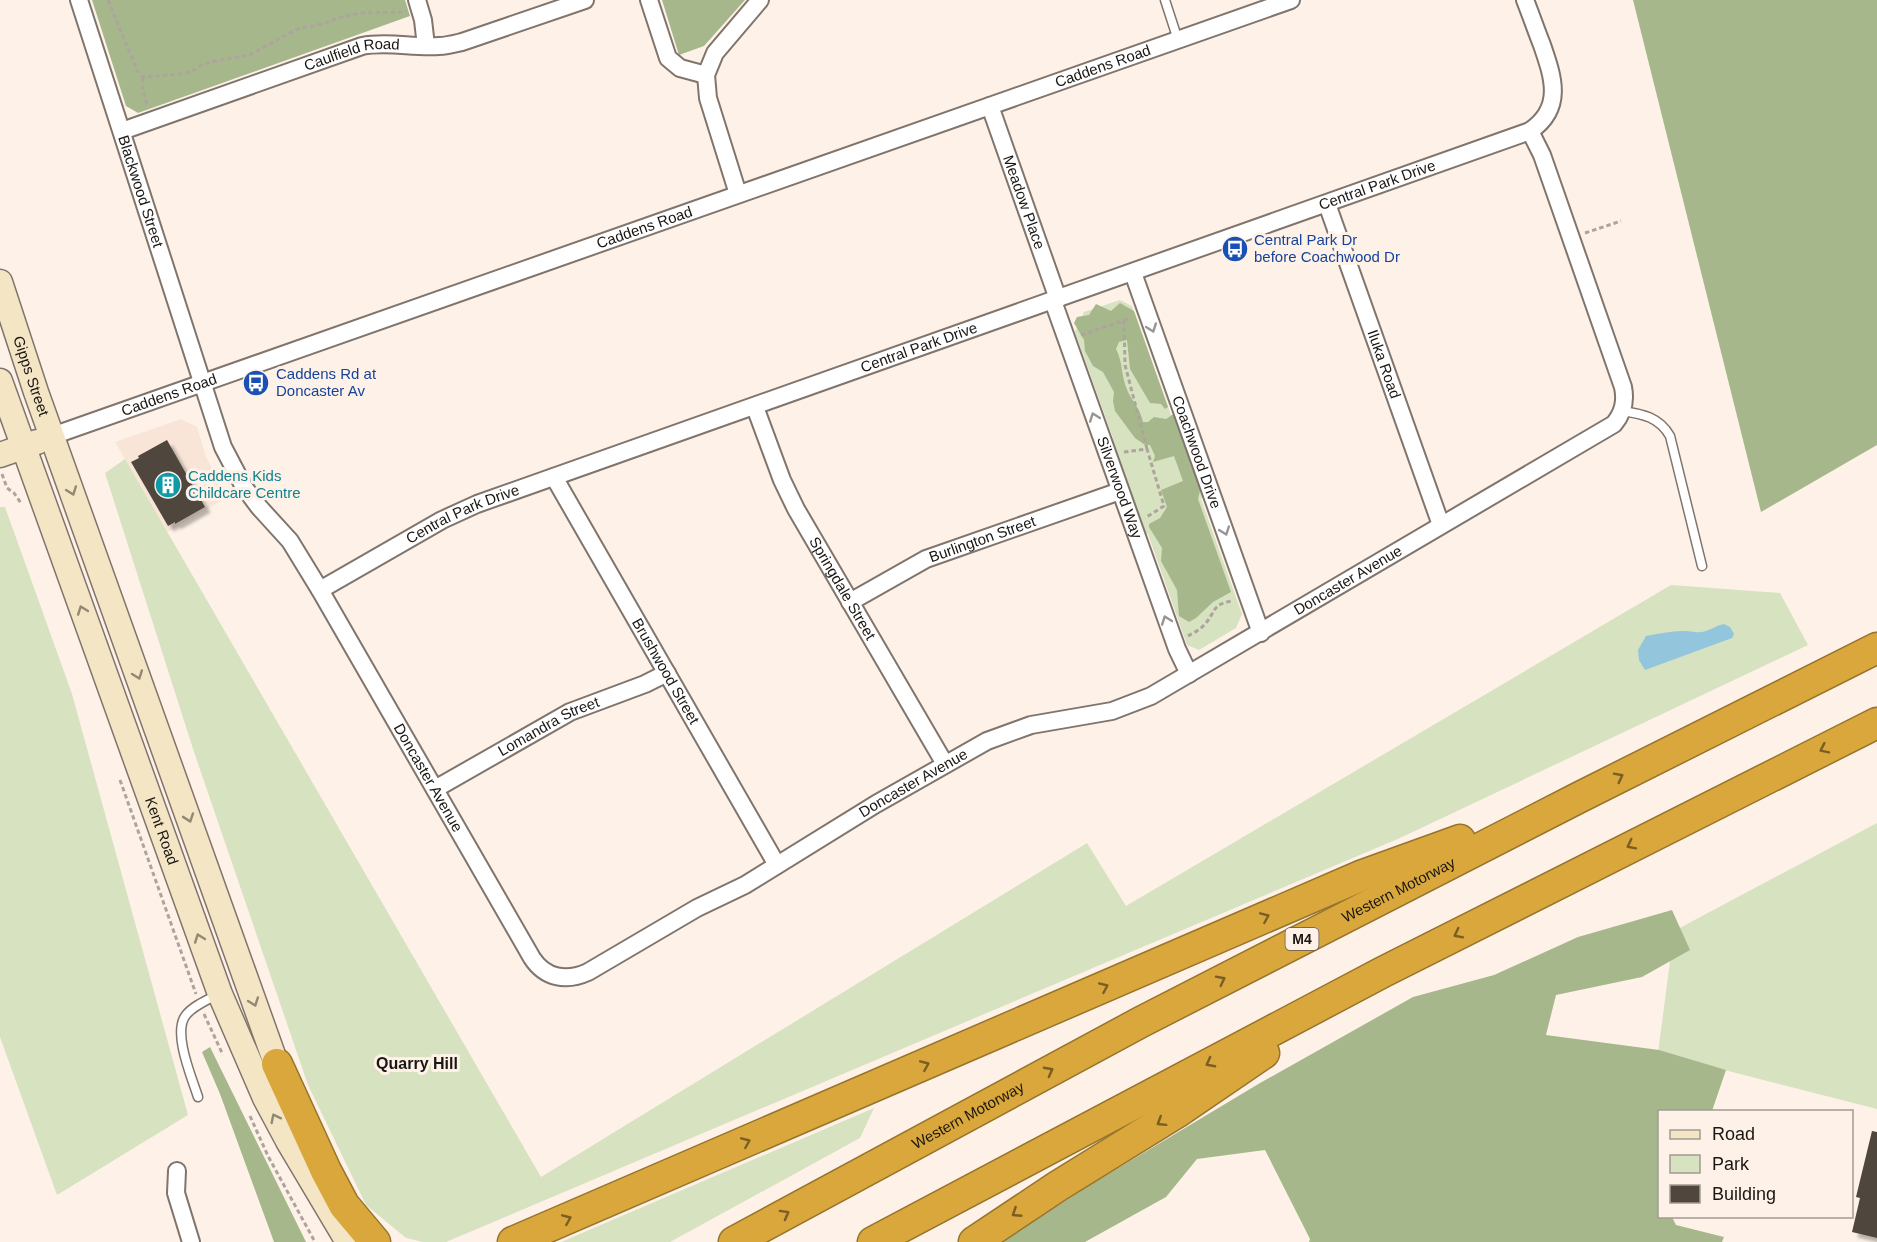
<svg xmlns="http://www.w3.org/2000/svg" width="1877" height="1242" viewBox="0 0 1877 1242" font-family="Helvetica,sans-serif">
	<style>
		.built { fill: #f8e5d7 }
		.green { fill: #d6e2c0 }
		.forest { fill: #a7b78c }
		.water { fill: #93c6dd }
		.building { fill: #50463e; filter: url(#shadow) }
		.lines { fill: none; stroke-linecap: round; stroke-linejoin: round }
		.lane-casing { stroke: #80756d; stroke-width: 11 }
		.street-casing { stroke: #80756d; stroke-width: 20 }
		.secondary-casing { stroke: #80756d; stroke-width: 27 }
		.highway-casing { stroke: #96742d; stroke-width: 33 }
		.path { stroke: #ada49c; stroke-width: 3; stroke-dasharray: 4.5 3; stroke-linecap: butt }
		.lane { stroke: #fff; stroke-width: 8 }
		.street { stroke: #fff; stroke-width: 16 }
		.secondary { stroke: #f4e5c4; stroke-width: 24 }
		.highway { stroke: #d9a73b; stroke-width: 30 }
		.oneway { stroke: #989694 }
		.oneway2 { stroke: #928874 }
		.oneway3 { stroke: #7a5e26 }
		.labels { text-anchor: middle; stroke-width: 6; stroke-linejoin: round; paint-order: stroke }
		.shield { fill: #fef2e8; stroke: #5e5852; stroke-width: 1.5 }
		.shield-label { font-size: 14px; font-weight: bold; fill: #1a1612 }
		.street-label { font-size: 15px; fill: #1a1612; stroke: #fef2e8 }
		.transit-label { font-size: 15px; fill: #164399; stroke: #fef2e8; text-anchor: start }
		.culture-label { font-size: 15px; fill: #0d838f; stroke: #fef2e8; text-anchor: start }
		.neighbourhood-label { font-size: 16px; font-weight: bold; fill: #1a1612; stroke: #fef2e8 }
	</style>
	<defs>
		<filter id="shadow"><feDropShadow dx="5.5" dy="5.5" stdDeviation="1.5" flood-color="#0004"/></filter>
	</defs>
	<rect width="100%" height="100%" fill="#fef2e8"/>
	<path class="built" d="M181 419 197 427 206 457 228 497 167 532 115 442Z"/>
	<path class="green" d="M1120 300 1132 306 1174 423 1181 426 1205 492 1201 499 1242 614 1236 628 1199 650 1187 645 1148 534 1140 530 1110 445 1113 438 1075 332 1084 312Z
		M125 459 541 1177 1087 843 1126 906 1671 585 1780 593 1808 645 1400 838 446 1242H423L406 1238 366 1205 308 1085 194 752 105 473Z
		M0 507H5L72 694 188 1115 57 1195 0 1037Z
		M1877 823V1109L1658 1053 1674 931Z
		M874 1108 860 1138 670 1242H561Z"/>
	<path class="forest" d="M92 0H405L410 16 138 113 126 106Z
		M662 0H745L704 46 679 55Z
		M1633 0H1877V445L1761 512Z
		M1120 303 1134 311 1168 407 1165 409 1161 404 1150 403 1130 369 1127 340 1119 342 1116 349C1123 363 1121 374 1126 387 1131 401 1140 407 1143 422H1148L1154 417 1166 419 1175 413 1179 417 1184 445 1196 472 1200 491 1198 499 1231 592 1213 602 1196 618 1189 622 1179 616 1177 590 1161 561 1162 548 1149 527V524L1160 518 1167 507 1161 490 1183 481 1174 456 1153 462 1155 456 1150 445H1145L1135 438 1115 411 1113 401 1114 392 1103 372 1093 366 1085 351 1084 340 1074 323 1077 317 1089 315 1096 304 1111 311Z
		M1672 910 1690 950 1642 977 1556 995 1546 1035 1659 1050 1726 1070 1712 1111 1660 1112V1182L1658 1184 1660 1188V1216L1672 1217 1676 1225 1724 1237 1722 1242H1309L1310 1239 1265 1150 1197 1159 1166 1197 1085 1242H1001L1090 1185 1260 1083 1413 997 1494 975 1578 937Z
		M210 1047 306 1242H274L220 1094 202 1052Z"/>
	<path class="water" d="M1724 624 1730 627 1734 634 1732 638 1645 670 1639 660 1638 650 1646 636C1660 633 1673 631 1686 631 1691 631 1696 633 1701 632 1707 632 1715 626 1724 624Z"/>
	<path class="building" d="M167 440 205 507 175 524V522L168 526 131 462 139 458 138 456Z
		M1872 1131 1877 1132V1238L1852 1232 1860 1198 1856 1197Z"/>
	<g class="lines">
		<defs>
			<path id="lane" d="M1165 0 1178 40
				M1622 411C1643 414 1659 417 1670 436L1702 566
				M198 1097C192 1078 172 1032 186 1015 193 1006 207 1000 217 995"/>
			<g id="street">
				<path id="s1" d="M79 0 223 447 244 487 259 507 290 541 320 590 532 958C545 978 566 982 588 972L697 908 745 885 876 804 987 741 1031 725 1112 711 1151 696 1614 424C1623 413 1626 402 1623 387L1542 155 1530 131"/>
				<path d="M417 0 423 20 426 46"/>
				<path d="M649 0 668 58 680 68 706 75"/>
				<path id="s2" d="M990 106 1058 299"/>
				<path id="s3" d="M122 131 362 46C388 41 413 48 439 46 447 46 454 44 462 42L585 0"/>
				<path d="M738 194 708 98 706 75 715 53 760 0"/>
				<path id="s4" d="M1327 204 1441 525"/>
				<path id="s5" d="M1133 273 1261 633"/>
				<path id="s6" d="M1053 301 1177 649 1189 674"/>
				<path id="s7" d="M755 407 782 480 796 509 945 764"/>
				<path id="s8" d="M52 436 1291 0"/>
				<path id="s9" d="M554 477 777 865"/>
				<path id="s10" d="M320 590 442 520 477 504 1530 131C1564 108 1553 77 1542 45 1536 30 1531 15 1525 0"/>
				<path id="s11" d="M850 602 926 559 1120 491"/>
				<path id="s12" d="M435 789 570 712 645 684 667 673"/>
				<path d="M177 1171 176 1193 191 1242"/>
			</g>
			<g id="secondary">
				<path id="s13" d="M0 282 36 392 282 1080"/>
				<path id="s14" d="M0 381 220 994 265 1098 288 1141 348 1242"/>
				<path d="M0 455 37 442"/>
			</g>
			<g id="highway">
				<path d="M277 1064 326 1171 344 1205 375 1242"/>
				<path d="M513 1242 1363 875 1460 840"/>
				<path id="s15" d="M734 1242 1141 1022 1580 797 1877 648"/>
				<path d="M873 1242 1383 972 1877 723"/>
				<path d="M974 1242 1058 1186 1176 1113 1264 1053"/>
			</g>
		</defs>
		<use href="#lane" class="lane-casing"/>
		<use href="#street" class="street-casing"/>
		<use href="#secondary" class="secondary-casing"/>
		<use href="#highway" class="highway-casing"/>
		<path class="path" d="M108 0 137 70 143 77 180 74 191 72 203 64 215 61 249 55 297 29 322 24 344 16 362 13 406 12
			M143 78 142 86 147 106
			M1585 233 1621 221
			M1124 320 1125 365 1147 449
			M1081 335 1131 318
			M1124 452 1147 449 1164 506 1145 518
			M2 474 7 488 14 493 21 503
			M1188 636C1193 633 1200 630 1204 625 1216 613 1211 604 1232 601
			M120 780 196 994
			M204 1014 223 1055
			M250 1116 268 1156 315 1242"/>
		<use href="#lane" class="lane"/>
		<use href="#street" class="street"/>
		<use href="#secondary" class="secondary"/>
		<use href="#highway" class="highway"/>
	</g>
	<defs><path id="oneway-chevron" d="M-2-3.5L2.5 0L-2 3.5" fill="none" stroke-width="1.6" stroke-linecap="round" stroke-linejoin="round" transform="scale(1.5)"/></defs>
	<g class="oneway">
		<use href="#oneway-chevron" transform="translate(1152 328) rotate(70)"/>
		<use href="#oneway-chevron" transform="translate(1094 417) rotate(-110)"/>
		<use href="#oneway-chevron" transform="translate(1225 531) rotate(70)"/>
		<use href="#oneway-chevron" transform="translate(1166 620) rotate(-110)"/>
	</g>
	<g class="oneway2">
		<use href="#oneway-chevron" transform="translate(72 491) rotate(70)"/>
		<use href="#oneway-chevron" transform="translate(82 610) rotate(-110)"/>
		<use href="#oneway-chevron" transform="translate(138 675) rotate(70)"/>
		<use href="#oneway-chevron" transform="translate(189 818) rotate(71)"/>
		<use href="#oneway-chevron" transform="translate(199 938) rotate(-110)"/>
		<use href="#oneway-chevron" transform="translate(254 1002) rotate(70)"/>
		<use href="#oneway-chevron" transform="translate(275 1118) rotate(-117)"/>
	</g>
	<g class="oneway3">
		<use href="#oneway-chevron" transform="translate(1824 749) rotate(154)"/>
		<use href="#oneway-chevron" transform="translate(1619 777) rotate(-27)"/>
		<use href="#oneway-chevron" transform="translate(1631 845) rotate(153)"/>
		<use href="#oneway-chevron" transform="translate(1265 917) rotate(-23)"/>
		<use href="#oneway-chevron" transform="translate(1458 934) rotate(153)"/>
		<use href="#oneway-chevron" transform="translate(1221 980) rotate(-27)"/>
		<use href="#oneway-chevron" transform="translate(1104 987) rotate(-24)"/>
		<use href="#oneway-chevron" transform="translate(1210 1063) rotate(152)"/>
		<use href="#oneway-chevron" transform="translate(925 1065) rotate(-23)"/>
		<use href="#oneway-chevron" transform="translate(1049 1071) rotate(-28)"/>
		<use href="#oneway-chevron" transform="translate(1161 1122) rotate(148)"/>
		<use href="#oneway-chevron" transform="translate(746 1142) rotate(-23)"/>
		<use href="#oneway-chevron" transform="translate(1016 1213) rotate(147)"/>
		<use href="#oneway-chevron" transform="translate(785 1214) rotate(-29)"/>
		<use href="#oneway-chevron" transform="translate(567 1219) rotate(-23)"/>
	</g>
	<defs>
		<symbol id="bus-disc" viewBox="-11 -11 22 22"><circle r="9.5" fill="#1a4fb4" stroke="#fef2e8"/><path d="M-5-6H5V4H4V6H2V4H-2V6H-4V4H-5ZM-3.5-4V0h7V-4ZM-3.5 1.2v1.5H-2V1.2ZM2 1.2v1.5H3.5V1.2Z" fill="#fff"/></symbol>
		<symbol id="building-disc" viewBox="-11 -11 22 22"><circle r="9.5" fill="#0f9aa8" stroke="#fef2e8"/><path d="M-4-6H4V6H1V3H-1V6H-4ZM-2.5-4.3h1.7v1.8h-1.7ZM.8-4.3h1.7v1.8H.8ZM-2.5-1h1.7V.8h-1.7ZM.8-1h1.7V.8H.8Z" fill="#fff"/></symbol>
	</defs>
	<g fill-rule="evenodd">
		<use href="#bus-disc" x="1220" y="234" width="30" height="30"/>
		<use href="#bus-disc" x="241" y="368" width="30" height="30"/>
		<use href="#building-disc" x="153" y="470" width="30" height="30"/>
	</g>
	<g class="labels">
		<rect class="shield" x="1285.5" y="928" width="33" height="22" rx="4.5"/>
		<g class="shield-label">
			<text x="1302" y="944">M4</text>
		</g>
		<g class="street-label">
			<text dy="5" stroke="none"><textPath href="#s3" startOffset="243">Caulfield Road</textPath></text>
			<text dy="5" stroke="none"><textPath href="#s8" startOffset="1114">Caddens Road</textPath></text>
			<text dy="5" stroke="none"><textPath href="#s10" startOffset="1134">Central Park Drive</textPath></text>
			<text dy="5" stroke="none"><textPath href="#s1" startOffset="201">Blackwood Street</textPath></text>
			<text dy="5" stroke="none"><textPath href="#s2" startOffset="102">Meadow Place</textPath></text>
			<text dy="5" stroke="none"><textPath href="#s8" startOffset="628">Caddens Road</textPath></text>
			<text dy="5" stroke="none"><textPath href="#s10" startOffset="648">Central Park Drive</textPath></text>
			<text dy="5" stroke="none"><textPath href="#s4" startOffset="170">Iluka Road</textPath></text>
			<text dy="5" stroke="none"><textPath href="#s13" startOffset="99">Gipps Street</textPath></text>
			<text dy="5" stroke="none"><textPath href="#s8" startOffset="124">Caddens Road</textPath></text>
			<text dy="5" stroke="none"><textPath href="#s5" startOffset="190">Coachwood Drive</textPath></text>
			<text dy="5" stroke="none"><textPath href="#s6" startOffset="198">Silverwood Way</textPath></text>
			<text dy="5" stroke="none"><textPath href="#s10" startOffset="162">Central Park Drive</textPath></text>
			<text dy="5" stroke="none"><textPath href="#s11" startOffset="147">Burlington Street</textPath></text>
			<text dy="5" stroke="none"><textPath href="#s1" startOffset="1992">Doncaster Avenue</textPath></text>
			<text dy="5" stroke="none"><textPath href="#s7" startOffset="202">Springdale Street</textPath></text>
			<text dy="5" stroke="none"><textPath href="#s9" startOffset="224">Brushwood Street</textPath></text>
			<text dy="5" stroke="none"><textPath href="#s12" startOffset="130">Lomandra Street</textPath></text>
			<text dy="5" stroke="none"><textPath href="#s1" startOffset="860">Doncaster Avenue</textPath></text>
			<text dy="5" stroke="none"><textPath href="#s1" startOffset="1508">Doncaster Avenue</textPath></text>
			<text dy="5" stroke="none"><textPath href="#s14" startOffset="478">Kent Road</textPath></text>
			<text dy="5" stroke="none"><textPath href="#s15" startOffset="752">Western Motorway</textPath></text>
			<text dy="5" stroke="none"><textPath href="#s15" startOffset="266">Western Motorway</textPath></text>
		</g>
		<g class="transit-label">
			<text x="1254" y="245">Central Park Dr<tspan x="1254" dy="17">before Coachwood Dr</tspan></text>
			<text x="276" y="379">Caddens Rd at<tspan x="276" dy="17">Doncaster Av</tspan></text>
		</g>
		<g class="culture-label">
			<text x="188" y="481">Caddens Kids<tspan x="188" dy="17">Childcare Centre</tspan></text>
		</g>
		<g class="neighbourhood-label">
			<text x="417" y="1069">Quarry Hill</text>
		</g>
	</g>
	<rect x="1658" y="1110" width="195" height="108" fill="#fef2e8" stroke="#a39a92" stroke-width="1.5"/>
	<rect x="1670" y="1130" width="30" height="9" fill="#f4e5c4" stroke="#a39a92" stroke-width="1.5"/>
	<text x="1712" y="1140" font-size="18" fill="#1a1612">Road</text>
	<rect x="1670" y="1155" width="30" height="18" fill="#d6e2c0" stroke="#a39a92" stroke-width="1.5"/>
	<text x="1712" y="1170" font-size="18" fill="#1a1612">Park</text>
	<rect x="1670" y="1185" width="30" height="18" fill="#50463e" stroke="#a39a92" stroke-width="1.5"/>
	<text x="1712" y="1200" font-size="18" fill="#1a1612">Building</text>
</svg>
